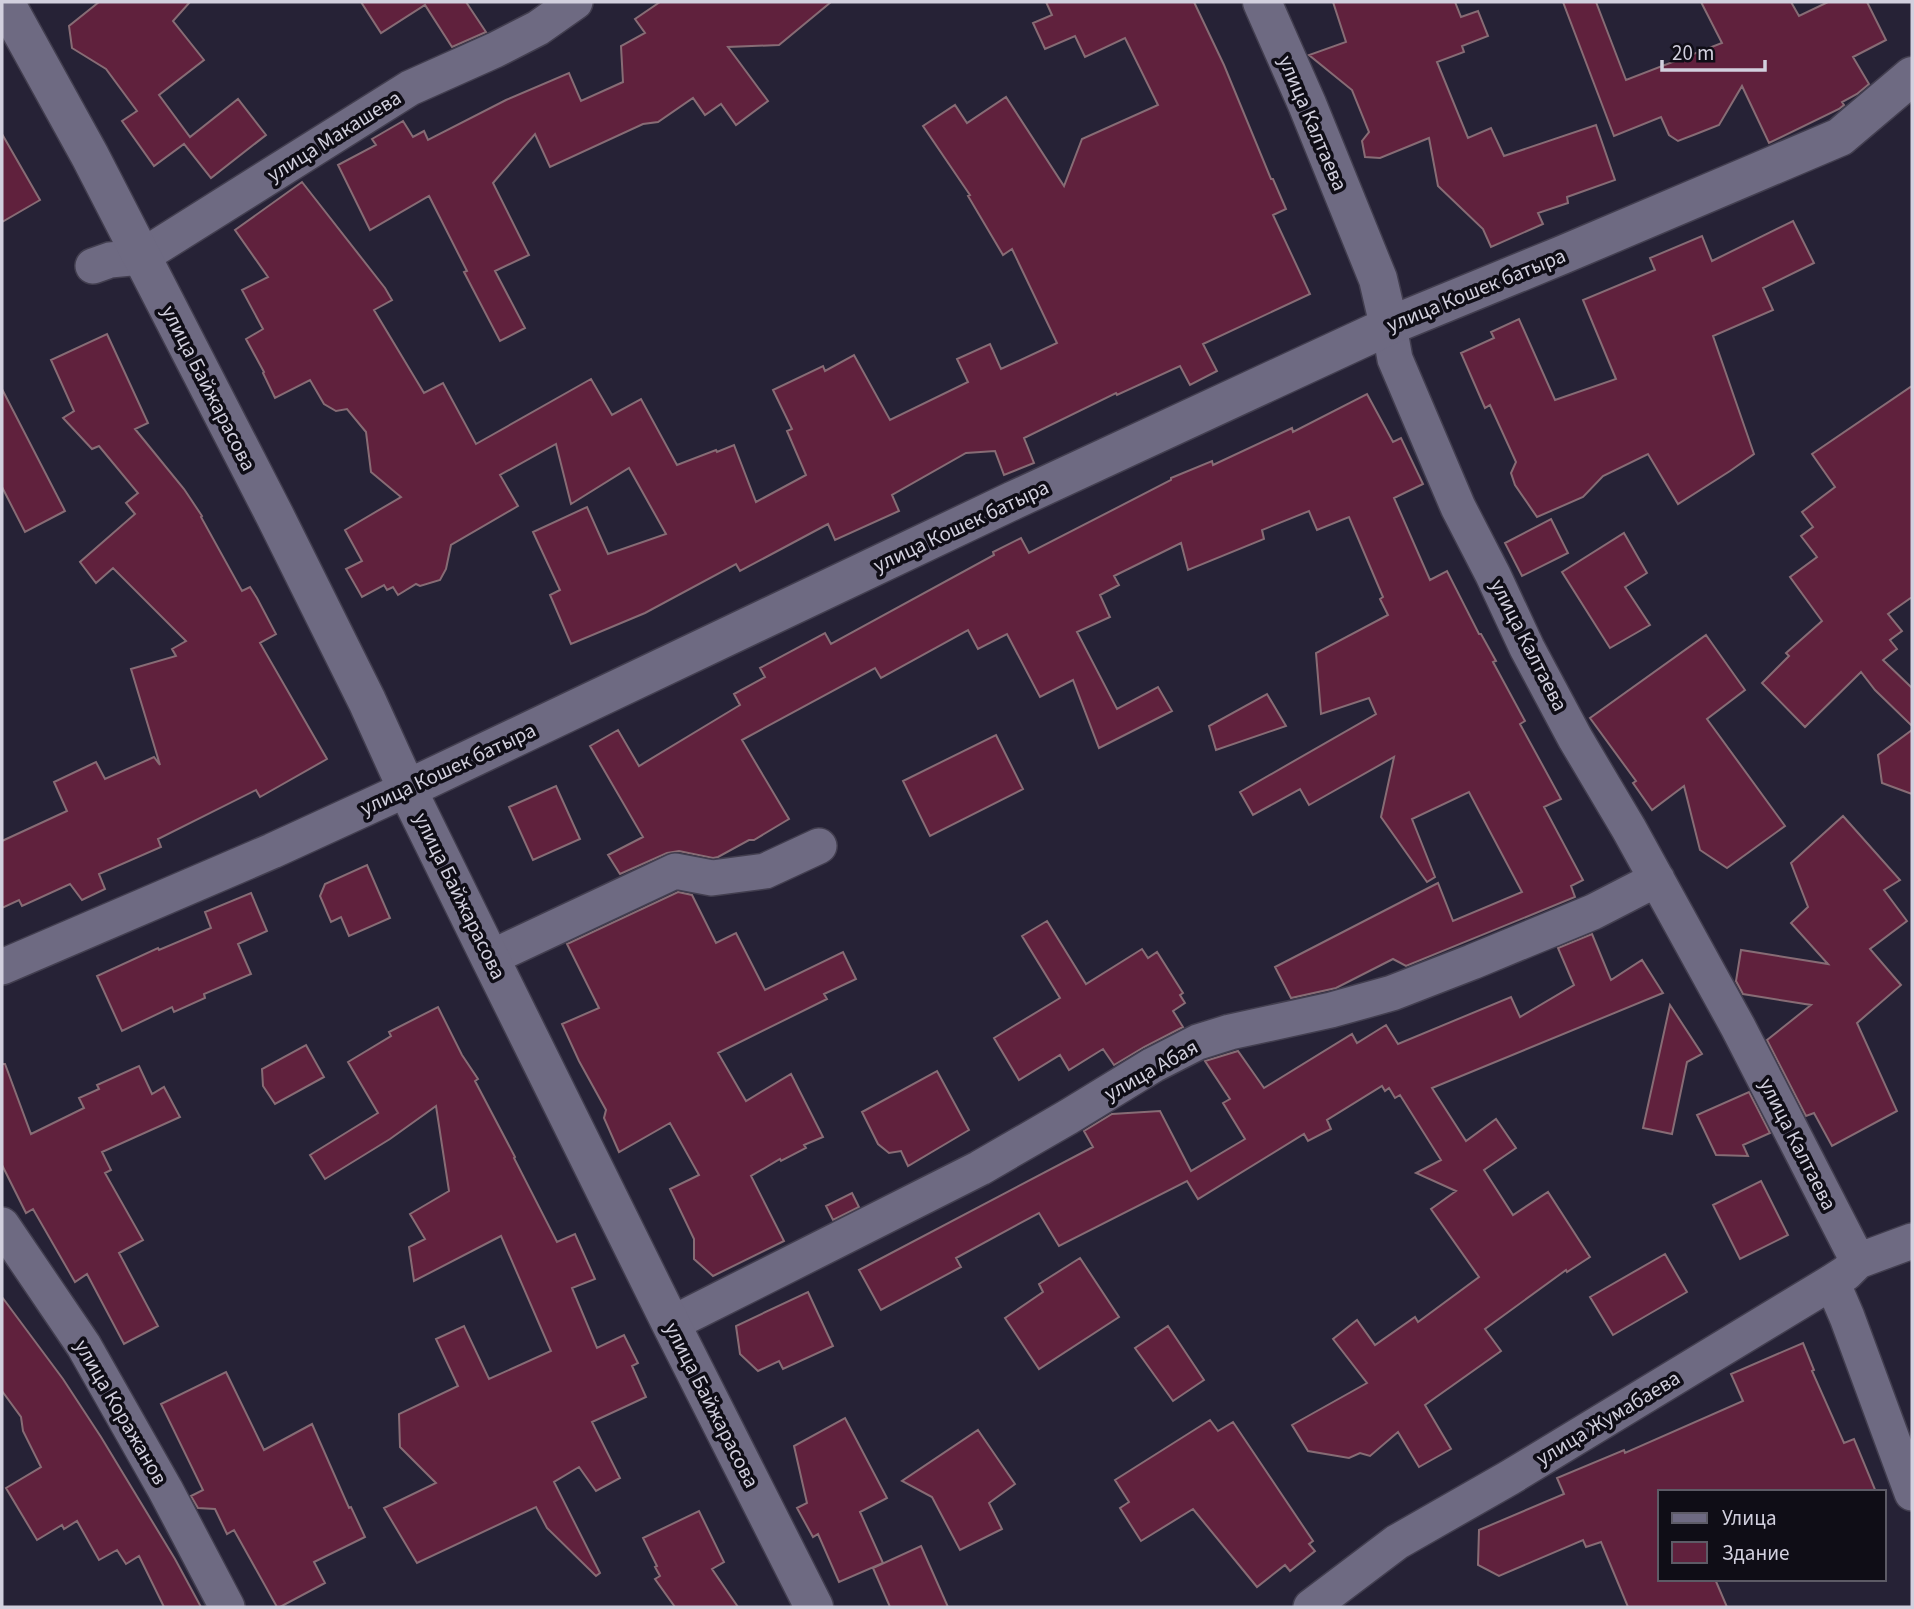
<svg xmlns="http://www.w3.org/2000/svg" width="1914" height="1609" viewBox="0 0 1914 1609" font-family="'Source Sans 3',sans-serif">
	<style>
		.building { fill: #60213d; stroke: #876c75; stroke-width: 2 }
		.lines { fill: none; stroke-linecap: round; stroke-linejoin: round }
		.minor-casing { stroke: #423e4f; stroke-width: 38 }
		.tertiary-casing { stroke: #423e4f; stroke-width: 41 }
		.minor { stroke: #6e6a82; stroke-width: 35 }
		.tertiary { stroke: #6e6a82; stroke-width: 38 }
		.labels { text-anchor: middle; stroke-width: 7; stroke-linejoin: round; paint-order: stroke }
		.street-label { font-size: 21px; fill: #d2d0de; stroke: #0f0d16 }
	</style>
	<rect width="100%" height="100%" fill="#262236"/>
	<path class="building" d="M99 2H190L173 21 204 60 159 95 190 137 238 99 266 135 211 178 184 144 154 166 122 121 137 111 106 69 72 48 69 26Z
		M361 2H466L486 32 452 47 425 5 381 33Z
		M660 2H831L779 45 728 47 768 101 736 125 721 104 705 115 693 98 658 122 643 124 550 167 535 134 493 183 529 255 495 271 525 328 500 341 464 272 467 271 429 196 370 230 338 165 376 145 372 139 403 121 413 137 424 131 428 140 506 100 569 73 581 101 623 82 621 46 645 33 635 19Z
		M1046 2H1194L1224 65 1271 179H1273L1286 209 1273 215 1310 294 1203 344 1217 371 1190 385 1180 366 1117 395 1116 393 1024 438 1034 463 1004 475 995 451 966 453 892 495 899 511 835 540 828 524 740 571 736 564 645 613 571 644 550 595 560 590 533 532 587 507 608 554 666 534 629 468 571 504 556 444 500 475 518 506 451 545 446 569 440 580 420 586 416 584 398 595 393 587 387 590 384 585 362 597 346 569 362 561 345 530 401 497 371 472 366 432 347 409 336 411 324 404 310 380 275 398 263 373 264 372 246 339 263 329 242 290 268 277 235 230 302 182 385 288 392 300 374 310 424 393 443 383 476 444 591 379 612 415 641 399 677 465 716 450 717 452 734 445 756 502 806 475 787 431 792 429 773 390 823 366 825 371 854 355 890 420 968 382 957 359 990 344 1001 369 1057 343 1012 249 1003 255 968 196 970 195 923 126 955 105 967 123 1006 97 1064 186 1082 139 1158 105 1125 38 1085 57 1075 36 1045 49 1033 23 1052 15Z
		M1333 2H1455L1461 17 1478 11 1488 36 1462 46 1464 52 1437 62 1468 138 1491 128 1504 156 1596 125 1615 180 1567 197 1568 203 1538 213 1543 224 1491 247 1483 229 1438 186 1429 138 1380 158 1365 157 1362 141 1369 132 1352 90 1309 55 1346 42Z
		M1563 2H1596L1626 80 1722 43 1701 2H1791L1799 16 1828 2H1867L1886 40 1853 57 1869 84 1857 94 1842 102 1844 105 1839 109 1769 143 1742 86 1719 125 1696 134 1678 141 1669 135 1661 117 1614 136Z
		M2 134 40 200 2 222Z
		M1793 221 1814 263 1763 288 1773 310 1713 336 1754 454 1730 471 1678 504 1648 454 1603 476 1583 497 1537 517 1515 485 1511 473 1516 462 1490 405 1485 408 1461 353 1494 338 1491 332 1519 319 1555 400 1616 379 1583 300 1655 270 1650 258 1702 236 1712 261Z
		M107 334 148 423 135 429 184 489 202 516 201 517 242 591 250 587 257 598 276 634 260 643 327 759 260 797 256 790 158 839 161 847 99 874 105 889 82 900 70 884 22 906 19 900 2 908V841L67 811 54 782 96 762 105 779 154 757 160 765 131 669 176 656 172 649 186 641 113 568 96 583 80 562 135 514 126 503 138 493 99 446 92 449 63 418 74 411 51 360Z
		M1912 386V597L1888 614 1902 631 1890 640 1897 649 1883 660 1912 688V726L1875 690 1861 672 1805 727 1762 683 1789 656 1786 653 1822 621 1790 577 1817 557 1801 536 1813 527 1802 512 1835 487 1812 454Z
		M2 389 65 511 25 532 2 487Z
		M1367 394 1393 442 1401 438 1423 484 1394 498 1430 580 1447 571 1479 634H1481L1496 661 1493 662 1525 721 1520 724 1561 799 1544 807 1583 880 1571 886 1575 897 1406 966 1393 959 1336 988 1291 998 1275 967 1438 883 1453 921 1522 892 1469 792 1412 819 1435 877 1427 882 1381 817 1394 757 1309 805 1300 789 1253 815 1240 792 1376 714 1369 698 1321 714 1316 653 1388 615 1380 599 1383 597 1349 517 1317 530 1309 511 1262 530 1264 539 1188 570 1181 543 1114 576 1119 585 1100 595 1110 617 1077 632 1117 709 1158 687 1172 711 1099 748 1073 680 1040 697 1007 634 978 649 968 630 881 678 875 668 742 740 789 819 754 840H749L718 857 713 858 679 851 667 853 620 874 608 855 643 837 590 746 618 730 639 766 740 705 734 694 765 677 760 668 825 633 831 644 994 555 993 552 1021 538 1029 553 1171 480V478L1212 461 1213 465 1292 428 1293 432Z
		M1551 519 1568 553 1522 576 1505 543Z
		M1624 533 1647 573 1625 587 1650 625 1610 648 1562 572Z
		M1706 635 1745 690 1707 719 1785 826 1727 868 1700 850 1684 786 1652 810 1633 783 1636 781 1590 718Z
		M1267 694 1286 726 1216 750 1209 726Z
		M1912 730V794L1882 783 1878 755Z
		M996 735 1023 789 930 836 903 781Z
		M556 786 580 839 533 860 509 807Z
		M1843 816 1900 880 1884 890 1907 921 1870 949 1901 985 1857 1023 1897 1111 1832 1146 1814 1113 1806 1116 1767 1040 1811 1005 1743 994 1736 981 1741 950 1828 964 1791 923 1808 907 1791 863Z
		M367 865 390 918 349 936 341 917 331 922 320 896 325 884Z
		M678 892 692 895 716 943 736 933 765 990 843 952 856 979 824 994 827 999 718 1053 746 1101 791 1074 823 1137 804 1145 806 1148 781 1161 780 1159 751 1176 784 1241 713 1276 694 1259V1239L670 1189 699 1175 670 1123 619 1152 604 1118 606 1110 579 1061 562 1024 599 1008 567 944Z
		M251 893 267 931 238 944 251 974 204 994 205 998 174 1012 172 1007 122 1031 97 976 158 948 159 950 211 928 205 912Z
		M1047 921 1086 984 1142 949 1148 958 1157 952 1183 993 1180 995 1185 1003 1173 1011 1183 1027 1144 1047 1114 1065 1103 1049 1069 1070 1060 1055 1019 1080 994 1038 1060 998 1022 936Z
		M1592 934 1611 980 1642 960 1663 993 1432 1088 1466 1141 1496 1119 1516 1148 1484 1170 1513 1215 1548 1192 1590 1257 1567 1272 1566 1270 1485 1329 1501 1351 1425 1405 1451 1449 1419 1467 1398 1432 1370 1456 1360 1453 1349 1458 1308 1451 1292 1425 1367 1383 1333 1339 1357 1320 1375 1345 1415 1317 1418 1322 1479 1277 1431 1209 1456 1191 1416 1173 1441 1160 1400 1095 1395 1098 1389 1088 1385 1091 1382 1086 1327 1120 1331 1129 1308 1141 1304 1134 1198 1199 1187 1181 1059 1246 1039 1213 956 1258 961 1267 881 1310 859 1270 1093 1147 1084 1131 1112 1114 1160 1111 1191 1171 1245 1139 1223 1103 1230 1099 1205 1061 1238 1051 1264 1088 1352 1034 1357 1043 1386 1025 1398 1044 1511 997 1520 1017 1574 985 1558 948Z
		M1670 1005 1702 1054 1687 1062 1672 1134 1643 1128Z
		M438 1007 462 1055 478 1079 475 1081 515 1157 514 1158 557 1242 575 1234 595 1279 572 1288 597 1348 624 1335 638 1363 632 1366 646 1397 592 1422 620 1478 596 1491 579 1467 554 1482 600 1573 596 1576 547 1528 536 1507 417 1563 384 1508 436 1483 400 1447 399 1414 458 1386 436 1339 464 1326 489 1379 551 1351 501 1236 414 1281 409 1247 425 1239 410 1214 449 1191 436 1106 390 1139 325 1179 310 1155 378 1113 348 1062 391 1036 389 1032Z
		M306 1045 324 1077 275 1104 263 1086 262 1069Z
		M2 1064H5L31 1134 84 1108 79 1098 99 1089 97 1085 139 1066 152 1094 164 1087 180 1117 102 1152 111 1170 105 1173 143 1240 119 1253 158 1326 124 1344 87 1274 75 1282 33 1209 26 1213 2 1165Z
		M937 1071 969 1130 908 1166 901 1151 889 1153 878 1144 862 1112Z
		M1749 1092 1770 1133 1743 1145 1748 1156 1716 1155 1697 1115Z
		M1761 1181 1788 1235 1740 1259 1713 1205Z
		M852 1193 859 1207 833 1220 826 1206Z
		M1665 1254 1687 1292 1613 1335 1590 1297Z
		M1080 1258 1119 1317 1039 1369 1005 1318 1043 1292 1039 1284Z
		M808 1292 833 1346 783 1369 779 1361 758 1371 740 1354 736 1326Z
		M2 1297 63 1379 101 1437 175 1559 201 1607H164L139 1556 126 1564 117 1550 99 1560 77 1521 64 1529 62 1525 37 1540 6 1488 41 1467 23 1431 21 1417 2 1391Z
		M1168 1326 1204 1380 1173 1401 1135 1348Z
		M1803 1343 1814 1370 1812 1371 1844 1443 1854 1439 1876 1492H1660V1579H1715L1727 1607H1628L1601 1542 1586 1547 1583 1540 1499 1576 1478 1565 1479 1530 1564 1494 1557 1478 1624 1450 1625 1453 1743 1401 1731 1374Z
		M226 1372 264 1450 312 1424 349 1508 351 1507 365 1537 314 1562 325 1583 280 1607H277L234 1530 227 1534 215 1509 198 1508 191 1496 203 1490 161 1404Z
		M845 1418 887 1498 860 1512 883 1563 839 1582 818 1534 813 1537 797 1508 807 1503 794 1446Z
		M1210 1420 1218 1431 1233 1422 1313 1541 1309 1544 1315 1551 1290 1571 1285 1565 1257 1587 1193 1509 1141 1541 1120 1508 1129 1502 1115 1480Z
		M978 1430 1015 1484 989 1503 1002 1529 960 1550 932 1497 902 1481Z
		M699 1511 724 1562 712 1569 738 1607H675L655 1579 660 1576 655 1567 657 1566 643 1538Z
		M921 1546 948 1607H890L873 1568Z"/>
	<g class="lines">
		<defs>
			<path id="minor" d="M93 266 110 260 141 257 410 88 495 50 538 28 575 2
				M1389 326 1395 359 1458 507 1493 575 1527 648 1575 738 1629 829 1738 1027 1858 1261
				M490 958 675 871 712 878 765 871 819 846
				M2 967 272 851 407 789
				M2 1225 84 1346 165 1489 227 1607
				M1832 1282 1847 1317 1912 1493
				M671 1324 980 1168 1068 1117 1153 1065 1198 1042 1230 1032 1331 1010 1392 993 1472 962 1593 912 1657 879
				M1311 1607 1397 1542 1509 1478 1832 1282 1846 1273 1858 1261 1912 1241"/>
			<path id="tertiary" d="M5 2 90 156 275 516 367 701 407 789 490 958 671 1324 814 1607
				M1262 2 1307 104 1378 279 1389 326
				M407 789 1012 501 1389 326 1562 255 1840 137 1912 76"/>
		</defs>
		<use href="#minor" class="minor-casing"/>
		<use href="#tertiary" class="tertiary-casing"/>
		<use href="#minor" class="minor"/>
		<use href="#tertiary" class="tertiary"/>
	</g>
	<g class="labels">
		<g class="street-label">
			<text transform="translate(1313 123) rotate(67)" y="7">улица Калтаева</text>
			<text transform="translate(334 136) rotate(-32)" y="7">улица Макашева</text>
			<text transform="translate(1476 290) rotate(-22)" y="7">улица Кошек батыра</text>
			<text transform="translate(209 388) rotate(63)" y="7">улица Байжарасова</text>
			<text transform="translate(961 526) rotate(-25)" y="7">улица Кошек батыра</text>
			<text transform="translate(1529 645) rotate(63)" y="7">улица Калтаева</text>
			<text transform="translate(448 769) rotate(-25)" y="7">улица Кошек батыра</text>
			<text transform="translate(460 896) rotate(64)" y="7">улица Байжарасова</text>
			<text transform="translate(1151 1070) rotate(-29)" y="7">улица Абая</text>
			<text transform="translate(1798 1144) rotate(63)" y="7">улица Калтаева</text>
			<text transform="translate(712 1405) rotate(63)" y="7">улица Байжарасова</text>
			<text transform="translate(121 1412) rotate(60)" y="7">улица Коражанов</text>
			<text transform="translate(1608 1418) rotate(-31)" y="7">улица Жумабаева</text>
		</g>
	</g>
	<rect width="1914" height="1609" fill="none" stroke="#d2d0de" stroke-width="7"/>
	<rect x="1658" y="1490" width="228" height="91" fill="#0f0d16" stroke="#5d5b66" stroke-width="2"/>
	<rect x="1672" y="1513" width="35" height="10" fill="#6e6a82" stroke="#5d5b66" stroke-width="2"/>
	<text x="1722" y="1525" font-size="21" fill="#d2d0de">Улица</text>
	<rect x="1672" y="1542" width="35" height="21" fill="#60213d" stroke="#5d5b66" stroke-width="2"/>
	<text x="1722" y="1560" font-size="21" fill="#d2d0de">Здание</text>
	<path d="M1662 60v10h103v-10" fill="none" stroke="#d2d0de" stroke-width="3.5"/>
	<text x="1672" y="60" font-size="21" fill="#d2d0de" stroke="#0f0d16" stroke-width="5" paint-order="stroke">20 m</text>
</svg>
